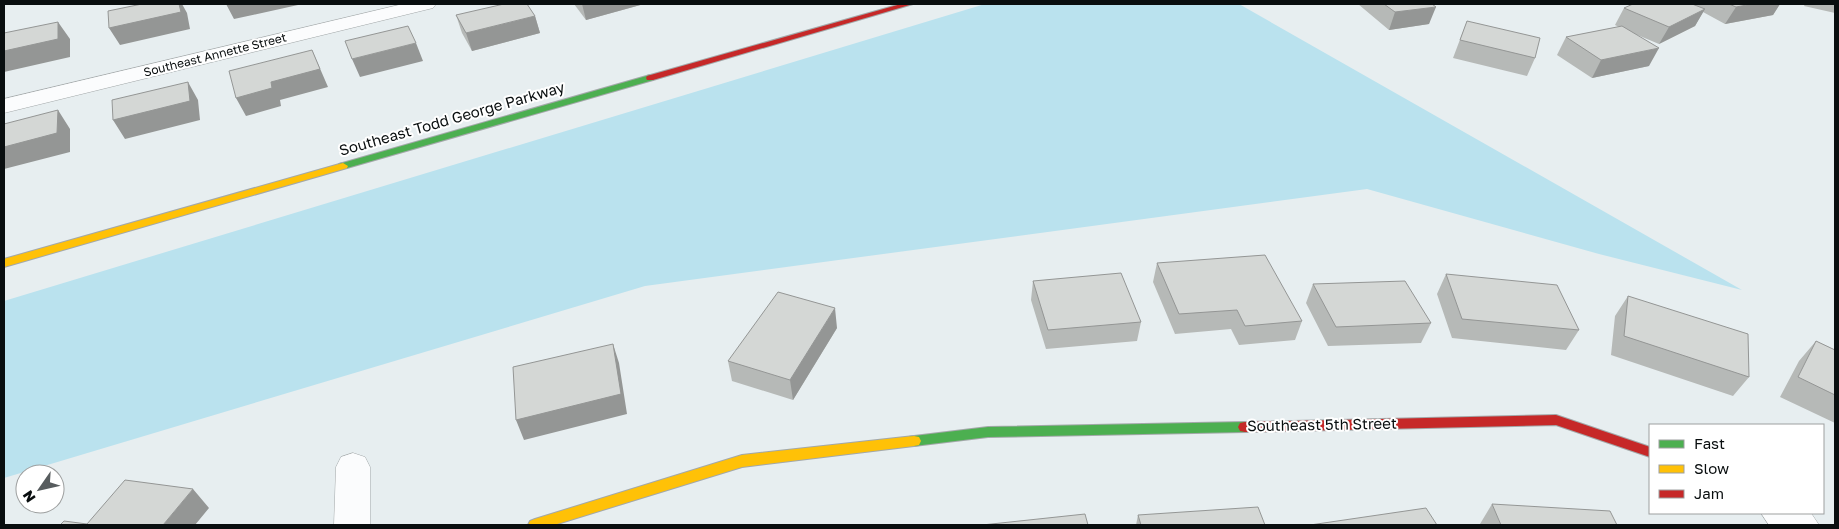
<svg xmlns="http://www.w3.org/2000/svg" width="1839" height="529" viewBox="0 0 1839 529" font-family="'Golos Text',sans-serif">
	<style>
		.green { fill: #bae2ee }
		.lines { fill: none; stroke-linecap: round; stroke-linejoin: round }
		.street-casing { stroke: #a3a8a9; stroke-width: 1 }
		.fast-casing { stroke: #a3a8a9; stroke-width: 2 }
		.slow-casing { stroke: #a3a8a9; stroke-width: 2 }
		.jam-casing { stroke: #a3a8a9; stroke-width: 2 }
		.street { fill: #fbfcfd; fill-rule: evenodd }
		.fast { fill: #4caf50; fill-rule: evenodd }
		.slow { fill: #ffc107; fill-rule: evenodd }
		.jam { fill: #c62828; fill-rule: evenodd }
		.wall { fill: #b6b9b7 }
		.shaded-wall { fill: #949695 }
		.building { fill: #d4d7d5; stroke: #949695 }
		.labels { text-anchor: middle; stroke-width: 4; stroke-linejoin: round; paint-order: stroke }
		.far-street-label { font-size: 12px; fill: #090e0f; stroke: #fff }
		.street-label { font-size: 15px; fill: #090e0f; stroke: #fff }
	</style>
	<rect width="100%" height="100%" fill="#e7eef0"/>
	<path class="green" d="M985 4H1239L1742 290 1599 254 1367 189 645 286 4 478V301Z"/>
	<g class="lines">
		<defs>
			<path id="street" d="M403 4H436L433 8 4 113V99Z
				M353 453 365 457 370 467V525H334L336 467 341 457Z
				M1761 513H1811L1819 525H1769Z"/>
			<path id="fast" d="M650 75 654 78 653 80 347 168H339L338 166 339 164Z
				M1245 422 1250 423 1252 427 1250 431 1245 432 988 437 914 446 909 445 907 441 909 437 914 436 988 427Z"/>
			<path id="slow" d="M343 163 348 166 347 168 4 267V259Z
				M914 436 919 437 921 441 919 445 914 446 742 467 554 525H528L530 521 535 519 742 455Z"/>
			<path id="jam" d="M901 4H913L653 80H647L646 78 647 76Z
				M1556 415 1650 447V457L1556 425 1245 432 1240 431 1238 427 1240 423 1245 422Z"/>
		</defs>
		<use href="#street" class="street-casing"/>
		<use href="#fast" class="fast-casing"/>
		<use href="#slow" class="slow-casing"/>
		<use href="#jam" class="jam-casing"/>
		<use href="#street" class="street"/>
		<use href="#fast" class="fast"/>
		<use href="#slow" class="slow"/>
		<use href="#jam" class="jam"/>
	</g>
	<path class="wall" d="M574 4H644L586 20Z
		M1358 4H1432L1429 24 1389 30Z
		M1695 4H1780L1773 15 1725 24 1703 12 1695 26 1659 44 1635 34 1649 66 1592 78 1557 55 1566 37 1619 27 1615 25 1624 8 1694 5Z
		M1805 4H1835V13L1804 6Z
		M456 15 535 16 540 33 472 51 462 33Z
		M1467 21 1535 58 1527 76 1453 58Z
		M1157 263 1302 321 1295 340 1239 345 1231 329 1175 334 1153 282Z
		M1446 274 1579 330 1566 350 1452 338 1437 294Z
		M1033 281 1141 322 1137 341 1046 349 1031 300Z
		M1313 284 1431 323 1421 343 1328 346 1306 303Z
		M1628 296 1749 377 1733 396 1611 355 1615 316Z
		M837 328 793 400 732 381 728 361Z
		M1816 341 1835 350V423L1780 397 1799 361Z
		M1492 504 1617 525H1480V524Z
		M1138 515 1265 525H1136Z"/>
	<path class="shaded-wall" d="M179 4H182L187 13 190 29 120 45 109 28Z
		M226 4H298V5L234 19Z
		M582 4H644L586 20Z
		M1752 4H1780L1773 15 1725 24 1736 7Z
		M1436 7 1429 24 1389 30 1395 12Z
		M1705 9 1695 26 1659 44 1669 27Z
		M535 16 540 33 472 51 466 33Z
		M58 22 70 39V57L4 72V51Z
		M416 43 423 61 360 77 352 59Z
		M1659 48 1649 66 1592 78 1601 60Z
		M312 50 328 87 280 100 281 106 246 116 236 98 271 82Z
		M188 82 198 100 200 120 125 139 113 120Z
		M58 110 70 129V152L4 169V147Z
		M835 308 837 328 793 400 790 380Z
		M613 344 619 363 627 414 524 440 516 420Z
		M193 489 209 508 195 525H163Z"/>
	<path class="building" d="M142 4H179L181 12 109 28 108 11Z
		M504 4H527L535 16 466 33 456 15Z
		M1384 4H1432L1436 7 1395 12Z
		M1633 4H1692L1705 9 1669 27 1624 8Z
		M1729 4H1752L1736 7Z
		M1467 21 1540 38 1535 58 1460 40Z
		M58 22V39L4 51V33Z
		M408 26 416 43 352 59 345 41Z
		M1622 26 1659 48 1601 60 1566 37Z
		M312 50 320 69 271 82 272 88 236 98 229 71Z
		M188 82 190 101 113 120 112 100Z
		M58 110 57 133 4 147V124Z
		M1265 255 1302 321 1245 326 1237 310 1179 314 1157 263Z
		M1121 273 1141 322 1048 330 1033 281Z
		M1446 274 1557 285 1579 330 1462 319Z
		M1405 281 1431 323 1336 327 1313 284Z
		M778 292 835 308 790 380 728 361Z
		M1628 296 1748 334 1749 377 1624 336Z
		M1816 341 1835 350V395L1798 377Z
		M613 344 621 394 516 420 513 367Z
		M125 480 193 489 163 525H60L64 521 87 524Z
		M1492 504 1610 511 1617 525H1501Z
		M1258 507 1265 525H1141L1138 515Z
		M1426 508 1437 525H1310Z
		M1085 514 1088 525H982Z"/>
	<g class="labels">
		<g class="far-street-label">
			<text transform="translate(215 55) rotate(-14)" y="4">Southeast Annette Street</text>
		</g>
		<g class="street-label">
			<text transform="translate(452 119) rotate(-16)" y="5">Southeast Todd George Parkway</text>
			<text transform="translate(1322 425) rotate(-1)" y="5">Southeast 5th Street</text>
		</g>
	</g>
	<rect width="1839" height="529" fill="none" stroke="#090e0f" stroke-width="10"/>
	<rect x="1649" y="424" width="175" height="90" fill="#ffffff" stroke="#9d9f9f"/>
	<rect x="1659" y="440" width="25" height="8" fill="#4caf50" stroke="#9d9f9f"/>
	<text x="1694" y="449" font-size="15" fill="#090e0f">Fast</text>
	<rect x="1659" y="465" width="25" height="8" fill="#ffc107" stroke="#9d9f9f"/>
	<text x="1694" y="474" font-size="15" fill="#090e0f">Slow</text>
	<rect x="1659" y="490" width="25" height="8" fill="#c62828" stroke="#9d9f9f"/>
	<text x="1694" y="499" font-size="15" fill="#090e0f">Jam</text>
	<g transform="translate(40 489) rotate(236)"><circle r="24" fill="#ffffff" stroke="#9d9f9f"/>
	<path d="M0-4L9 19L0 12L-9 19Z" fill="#575c5e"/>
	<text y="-8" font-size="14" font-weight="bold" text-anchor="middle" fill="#090e0f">N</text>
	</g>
</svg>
